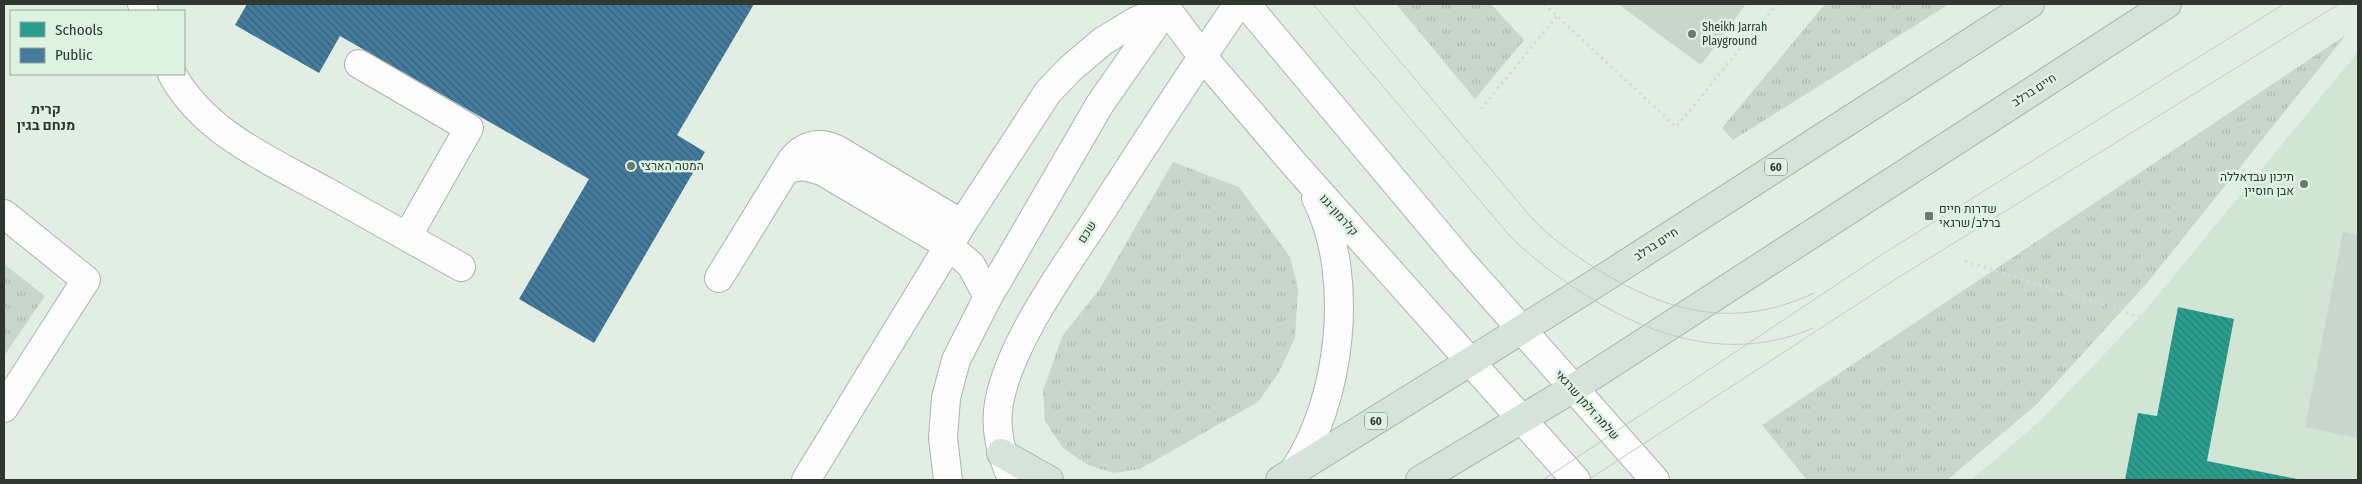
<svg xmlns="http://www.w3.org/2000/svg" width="2362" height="484" viewBox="0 0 2362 484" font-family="'Fira Sans Condensed',Heebo,sans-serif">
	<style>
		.built { fill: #d1e5d4 }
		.grass { fill: url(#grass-tufts) }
		.garden { fill: #c8d7cb }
		.schools { fill: url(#schools-back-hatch) }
		.public { fill: url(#public-back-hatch) }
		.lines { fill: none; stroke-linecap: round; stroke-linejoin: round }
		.minor-casing { stroke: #aab4ac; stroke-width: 30 }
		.highway-casing { stroke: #a4b6a8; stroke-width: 30 }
		.path { stroke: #d6dad7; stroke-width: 3; stroke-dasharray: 2.5 4; stroke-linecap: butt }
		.minor { stroke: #fbfcfb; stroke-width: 28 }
		.highway { stroke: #d6e3da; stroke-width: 28 }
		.tram { stroke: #c4c7c5; stroke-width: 1 }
		.poi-dot { fill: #6e776f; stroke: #ddf3e1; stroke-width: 2 }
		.labels { text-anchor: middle; stroke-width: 5; stroke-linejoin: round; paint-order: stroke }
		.shield { fill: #ddf3e1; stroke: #636f65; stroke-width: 1 }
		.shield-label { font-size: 11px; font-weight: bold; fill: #2f3730 }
		.poi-label { font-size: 12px; fill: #2f3730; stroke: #ddf3e1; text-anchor: start }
		.street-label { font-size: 12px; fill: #2f3730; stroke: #ddf3e1 }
		.neighbourhood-label { font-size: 14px; font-weight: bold; fill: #2f3730; stroke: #ddf3e1 }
	</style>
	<defs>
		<pattern id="grass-tufts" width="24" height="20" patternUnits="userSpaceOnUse" patternTransform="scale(1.25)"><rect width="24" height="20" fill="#c8d7cb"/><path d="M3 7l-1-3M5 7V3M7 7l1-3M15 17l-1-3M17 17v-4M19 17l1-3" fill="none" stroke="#acb9af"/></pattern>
		<pattern id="schools-back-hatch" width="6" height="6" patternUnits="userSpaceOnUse" patternTransform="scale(1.25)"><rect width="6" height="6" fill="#2a9d8f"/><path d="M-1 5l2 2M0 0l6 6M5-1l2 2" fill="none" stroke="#248175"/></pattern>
		<pattern id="public-back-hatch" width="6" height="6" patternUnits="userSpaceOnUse" patternTransform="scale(1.25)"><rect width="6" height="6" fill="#457b9d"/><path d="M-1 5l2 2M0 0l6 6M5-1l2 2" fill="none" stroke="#376079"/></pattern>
	</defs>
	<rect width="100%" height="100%" fill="#e2eee4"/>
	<path class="built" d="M2358 52V480H1971L2039 422 2140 317Z"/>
	<path class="grass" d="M1396 4H1491L1524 40 1475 99Z
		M1825 4H1949L1733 140 1722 128Z
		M2346 35 2147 283 2036 405 1947 480H1807L1762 425Z
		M1173 162 1239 187 1290 257 1298 289 1295 338 1278 374 1258 402 1140 469 1114 473 1088 465 1063 448 1045 421 1043 390 1063 335 1099 290Z
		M4 264 45 296 4 356Z"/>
	<path class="garden" d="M1618 4H1746L1701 65Z
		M2343 232 2358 235V438L2305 427Z"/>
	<path class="schools" d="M2178 307 2234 319 2207 461 2302 480H2125L2138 413 2157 416Z"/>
	<path class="public" d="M247 4H754L677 135 705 152 594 343 519 299 589 179 340 36 319 73 235 25Z"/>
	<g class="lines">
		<defs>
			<path id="minor" d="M142 4 144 11
				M1163 4 1202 56 1295 165 1576 480
				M1246 4 1461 261 1655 480
				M359 64 469 128 407 237
				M172 74C204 133 271 161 327 192 372 217 416 242 461 267
				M786 169 804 166 822 171 949 246 971 265 988 297
				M4 214 86 280 4 408
				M719 278 791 161C803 145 818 141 836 149L962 224
				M1293 472C1341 402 1356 276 1316 198
				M806 480 962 224 1048 92 1070 69 1103 41 1136 21 1166 9
				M948 480 943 438 946 398 956 360 988 297 1100 104 1167 8
				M1012 480C1002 454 994 431 999 403 1009 346 1060 274 1092 226 1140 151 1188 77 1238 4"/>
			<path id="highway" d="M1001 453 1049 480
				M1280 480 1590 287 2030 4
				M1420 480 1572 389 2167 4"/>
		</defs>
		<use href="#minor" class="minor-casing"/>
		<use href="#highway" class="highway-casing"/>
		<path class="path" d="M1544 4 1676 127 1777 4
			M1481 109 1557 16
			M1965 261 2140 317"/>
		<use href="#minor" class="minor"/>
		<use href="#highway" class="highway"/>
		<path class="tram" d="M1313 4 1510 236C1532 258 1555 275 1581 292 1651 338 1733 363 1813 328
			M1352 4 1530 216C1550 238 1573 254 1598 270 1669 313 1736 330 1814 293
			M1543 480 1881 255 2284 4
			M1588 480 1896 279 2339 4"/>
	</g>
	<g class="poi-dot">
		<circle cx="1692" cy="34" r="5"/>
		<circle cx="631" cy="166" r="5"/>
		<circle cx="2304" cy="184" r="5"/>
		<rect x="1924" y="211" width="10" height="10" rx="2.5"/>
	</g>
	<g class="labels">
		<g class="shield">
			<rect x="1765" y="158.5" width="22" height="17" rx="4"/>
			<rect x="1365" y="412.5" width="22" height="17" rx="4"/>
		</g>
		<g class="shield-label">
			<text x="1776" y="171">60</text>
			<text x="1376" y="425">60</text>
		</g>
		<g class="poi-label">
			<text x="1702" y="31">Sheikh Jarrah<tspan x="1702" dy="14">Playground</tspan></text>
			<text x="641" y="170">המטה הארצי</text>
			<text x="2294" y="181" text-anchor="end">תיכון עבדאללה<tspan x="2294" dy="14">אבן חוסיין</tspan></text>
			<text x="1939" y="213">שדרות חיים<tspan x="1939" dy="14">ברלב/שרגאי</tspan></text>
		</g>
		<g class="street-label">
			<text transform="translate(2034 90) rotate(-33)" y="4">חיים ברלב</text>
			<text transform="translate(1339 215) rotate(48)" y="4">קלרמון-גנו</text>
			<text transform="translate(1087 232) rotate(-57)" y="4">שכם</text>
			<text transform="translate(1656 244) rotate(-33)" y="4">חיים ברלב</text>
			<text transform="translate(1587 405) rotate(48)" y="4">שלמה זלמן שרגאי</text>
		</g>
		<g class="neighbourhood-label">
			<text x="46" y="114">קרית<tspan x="46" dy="16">מנחם בגין</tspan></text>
		</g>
	</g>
	<rect width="2362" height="484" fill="none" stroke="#2f3730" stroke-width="10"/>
	<rect x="10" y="10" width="175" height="65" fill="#ddf3e1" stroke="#97a89a"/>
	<rect x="20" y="22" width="25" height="15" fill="#2a9d8f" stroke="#97a89a"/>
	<text x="55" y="35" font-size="15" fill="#2f3730">Schools</text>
	<rect x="20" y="48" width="25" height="15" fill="#457b9d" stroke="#97a89a"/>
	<text x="55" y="60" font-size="15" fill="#2f3730">Public</text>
</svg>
